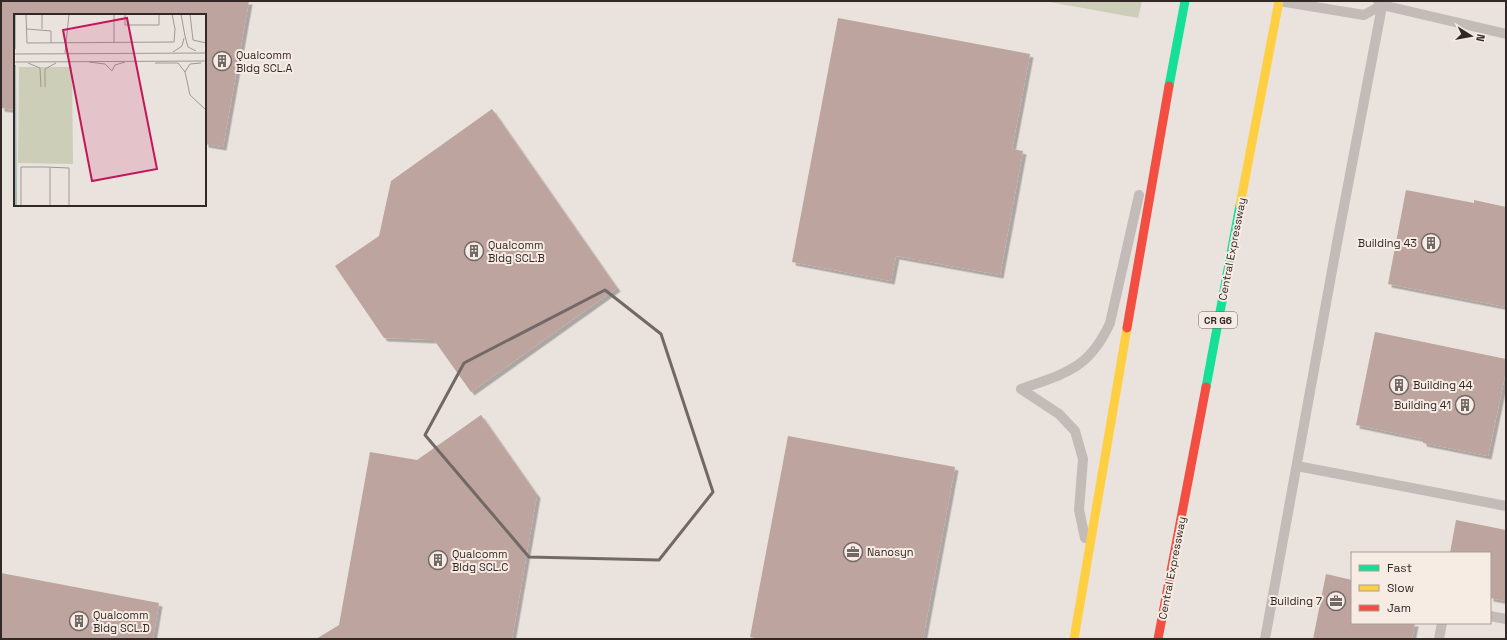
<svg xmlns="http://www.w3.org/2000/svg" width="1507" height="640" viewBox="0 0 1507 640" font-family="'Space Grotesk',sans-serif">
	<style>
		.green { fill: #cdceb8 }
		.building { fill: #bda49f; filter: url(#shadow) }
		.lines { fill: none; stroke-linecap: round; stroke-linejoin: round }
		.lane { stroke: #c2bbb7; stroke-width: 10 }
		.fast { stroke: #16e098; stroke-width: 9 }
		.slow { stroke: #ffcf43; stroke-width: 9 }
		.jam { stroke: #f24e42; stroke-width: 9 }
		.marked { fill: none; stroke: #726966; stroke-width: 3; stroke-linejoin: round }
		.labels { text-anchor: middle; stroke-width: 4; stroke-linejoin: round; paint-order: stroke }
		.shield { fill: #f7ece4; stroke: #6d635f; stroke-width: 1 }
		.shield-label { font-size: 10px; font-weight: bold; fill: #322826 }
		.poi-label { font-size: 11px; fill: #322826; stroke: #f7ece4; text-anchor: start }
		.street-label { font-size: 11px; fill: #322826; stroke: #f7ece4 }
		.inset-river { fill: none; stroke: #9bbbb6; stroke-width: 2 }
		.inset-road { fill: none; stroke: #a09894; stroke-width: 1 }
		.view { fill: #c2185b; fill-opacity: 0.15; stroke: #c2185b; stroke-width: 2 }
		.inset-edge { fill: none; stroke: #322826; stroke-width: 2 }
	</style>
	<defs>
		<filter id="shadow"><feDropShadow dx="3.5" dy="3.5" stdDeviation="0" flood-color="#0004"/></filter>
	</defs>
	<rect width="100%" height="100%" fill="#eae2dd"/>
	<path class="green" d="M1044 1H1142L1138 18Z"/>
	<path class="building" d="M1 1H249L223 147 205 144V15H15V110L1 108Z
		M838 18 1030 54 1012 149 1023 151 1000 275 896 256 891 281 792 262Z
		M492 109 617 288 471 392 434 340 384 338 335 266 379 236 391 181Z
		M1406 190 1474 203V200L1506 207V307L1388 284Z
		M1375 332 1506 359V371L1488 456 1423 443V439L1356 425Z
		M481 415 537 495 512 639H316L339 625 370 452 417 460Z
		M788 436 955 467 923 639H759L750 637Z
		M1456 520 1506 530V601L1490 598V553H1450Z
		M1 573 159 603 153 639H1Z
		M1326 574 1352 580V623H1415L1412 639H1313Z"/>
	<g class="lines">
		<path class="lane" d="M1279 1 1364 15 1382 5
			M1378 1 1382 5 1506 34
			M1021 389C1066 373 1089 369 1110 323L1139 195
			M1021 389 1059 414 1075 431 1083 459 1079 510 1085 538
			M1297 466 1506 506
			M1490 616 1506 619
			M1265 639 1337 243 1383 1
			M1439 639 1442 623"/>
		<path class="fast" d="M1169 86 1185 1
			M1206 387 1240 205"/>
		<path class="slow" d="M1240 205 1279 1
			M1074 639 1127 328"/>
		<path class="jam" d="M1127 328 1169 86
			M1158 639 1206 387"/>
	</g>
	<path class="marked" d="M605 290 661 334 713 492 659 560 529 557 425 435 464 363Z"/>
	<defs>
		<symbol id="building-ring" viewBox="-11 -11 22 22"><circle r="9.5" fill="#f7ece4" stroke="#726966" stroke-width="1.5"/><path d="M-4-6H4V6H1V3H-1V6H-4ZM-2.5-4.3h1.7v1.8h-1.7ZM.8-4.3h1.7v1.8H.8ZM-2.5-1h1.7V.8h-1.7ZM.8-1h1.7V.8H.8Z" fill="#726966"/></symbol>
		<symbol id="office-ring" viewBox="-11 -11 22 22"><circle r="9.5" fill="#f7ece4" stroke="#726966" stroke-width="1.5"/><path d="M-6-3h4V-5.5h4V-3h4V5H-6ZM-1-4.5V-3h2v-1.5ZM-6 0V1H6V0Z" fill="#726966"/></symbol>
	</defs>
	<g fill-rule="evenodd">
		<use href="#building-ring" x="211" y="50" width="22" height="22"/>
		<use href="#building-ring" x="1420" y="232" width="22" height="22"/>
		<use href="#building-ring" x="463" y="240" width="22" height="22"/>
		<use href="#building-ring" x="1388" y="374" width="22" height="22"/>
		<use href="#building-ring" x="1454" y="394" width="22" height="22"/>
		<use href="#office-ring" x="842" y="541" width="22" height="22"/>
		<use href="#building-ring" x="427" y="549" width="22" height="22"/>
		<use href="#office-ring" x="1325" y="590" width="22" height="22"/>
		<use href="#building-ring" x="68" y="610" width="22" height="22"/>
	</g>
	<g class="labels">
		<rect class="shield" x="1199" y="312" width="38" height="16" rx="3"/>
		<g class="shield-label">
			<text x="1218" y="324">CR G6</text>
		</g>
		<g class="poi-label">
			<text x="236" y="59">Qualcomm<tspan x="236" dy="13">Bldg SCL.A</tspan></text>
			<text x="1417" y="247" text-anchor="end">Building 43</text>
			<text x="488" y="249">Qualcomm<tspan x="488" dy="13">Bldg SCL.B</tspan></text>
			<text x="1413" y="389">Building 44</text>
			<text x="1451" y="409" text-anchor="end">Building 41</text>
			<text x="867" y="556">Nanosyn</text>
			<text x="452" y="558">Qualcomm<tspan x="452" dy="13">Bldg SCL.C</tspan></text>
			<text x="1322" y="605" text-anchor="end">Building 7</text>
			<text x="93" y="619">Qualcomm<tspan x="93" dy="13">Bldg SCL.D</tspan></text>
		</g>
		<g class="street-label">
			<text transform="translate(1232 249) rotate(-79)" y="4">Central Expressway</text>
			<text transform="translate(1172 568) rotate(-79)" y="4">Central Expressway</text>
		</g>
	</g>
	<g transform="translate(14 14)">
		<rect width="192" height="192" fill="#eae2dd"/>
		<path d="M5 53H58L59 150 4 149Z" fill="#cdceb8"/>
		<path class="inset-river" d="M1 0V35M1 51 2 192"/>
		<path class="inset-road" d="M12 0 13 29 160 28 161 15 158 0M28 0V15M100 0V28M111 0V11H145V0M167 0 171 22M176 0 179 26 192 29M13 15 37 17V29M171 22 174 33 182 37M159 38 168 32 170 24M51 39 55 0M0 40 192 39M0 48 192 47M75 48 91 50 98 57M14 49 26 54 27 73M141 49H164L171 58M98 57 101 51 111 48M171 58 176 81 192 96M171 58 176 50 187 49M31 73V55L42 49M36 154V192M7 192V153H31L55 154V192"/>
		<path class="view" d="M113 4 143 155 78 167 49 16Z"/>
		<rect width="192" height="192" class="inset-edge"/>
	</g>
	<rect width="1507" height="640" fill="none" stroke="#322826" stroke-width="4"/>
	<rect x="1351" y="552" width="140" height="72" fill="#f7ece4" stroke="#a89e98"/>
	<rect x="1359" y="565" width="20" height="6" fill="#16e098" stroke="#a89e98"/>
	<text x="1387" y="572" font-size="12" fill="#322826">Fast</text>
	<rect x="1359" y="585" width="20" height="6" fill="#ffcf43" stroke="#a89e98"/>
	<text x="1387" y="592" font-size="12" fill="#322826">Slow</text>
	<rect x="1359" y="605" width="20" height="6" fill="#f24e42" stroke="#a89e98"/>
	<text x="1387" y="612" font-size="12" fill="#322826">Jam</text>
	<g transform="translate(1471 36) rotate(101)" stroke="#f7ece4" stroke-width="3" paint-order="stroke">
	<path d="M0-3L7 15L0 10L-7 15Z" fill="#322826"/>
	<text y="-6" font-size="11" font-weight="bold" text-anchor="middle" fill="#322826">N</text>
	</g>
</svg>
